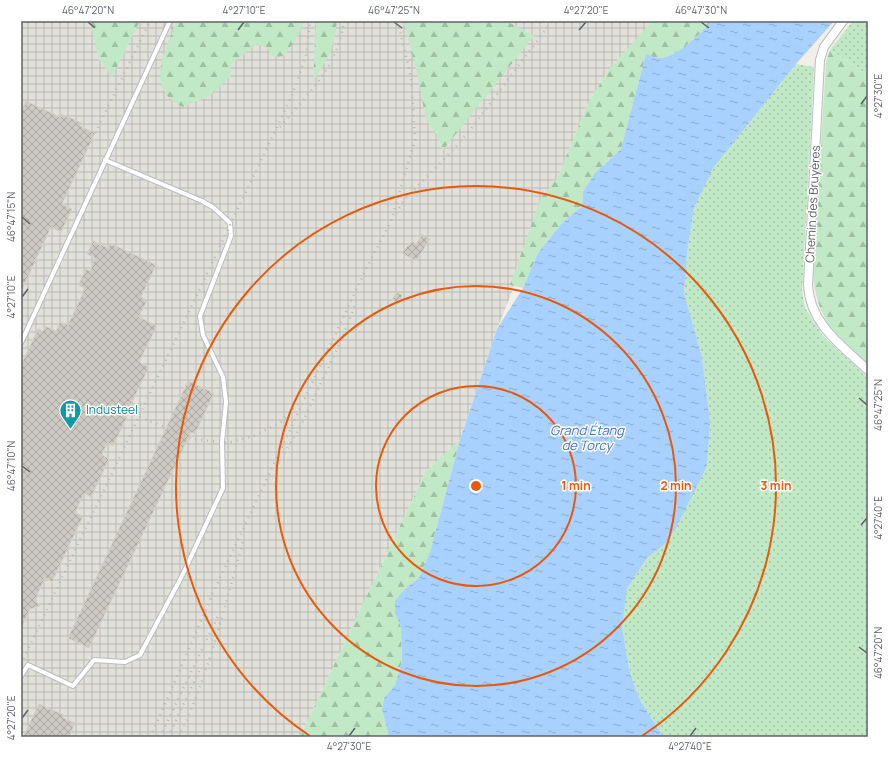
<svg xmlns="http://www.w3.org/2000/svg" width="889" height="758" viewBox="0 0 889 758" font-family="Manrope,sans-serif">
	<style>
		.industrial { fill: url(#industrial-grid) }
		.grass { fill: url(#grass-dots) }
		.forest { fill: url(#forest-firs) }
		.water { fill: url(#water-ripples) }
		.building { fill: url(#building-cross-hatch); stroke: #d6d2c4 }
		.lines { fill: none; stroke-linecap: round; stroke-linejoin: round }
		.lane-casing { stroke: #babdc2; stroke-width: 6 }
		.street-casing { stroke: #babdc2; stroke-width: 10 }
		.lane { stroke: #fff; stroke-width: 4 }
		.street { stroke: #fff; stroke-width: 8 }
		.rail { stroke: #b7b8b8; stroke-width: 2.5; stroke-dasharray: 1 5; stroke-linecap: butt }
		.ticks { fill: none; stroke: #5d6167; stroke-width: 1.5 }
		.ring { fill: none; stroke: #e8590c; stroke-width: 2 }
		.labels { text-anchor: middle; stroke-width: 3; stroke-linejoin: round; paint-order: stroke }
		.street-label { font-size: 12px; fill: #5d6167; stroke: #fff }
		.culture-label { font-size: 12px; fill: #0d838f; stroke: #fff; text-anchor: start }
		.water-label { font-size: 13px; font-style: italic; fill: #3f73c2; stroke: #fff }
		.centre { fill: #e8590c; stroke: #fff; stroke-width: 2 }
		.ring-label { font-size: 12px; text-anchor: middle; font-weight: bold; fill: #e8590c; stroke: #fff; stroke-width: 3; stroke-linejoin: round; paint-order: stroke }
		.neatline { fill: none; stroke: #5d6167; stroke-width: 1.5 }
		.ticks-label { font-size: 10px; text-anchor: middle; fill: #5d6167 }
	</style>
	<defs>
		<pattern id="industrial-grid" width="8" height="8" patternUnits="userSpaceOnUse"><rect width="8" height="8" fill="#e1e1da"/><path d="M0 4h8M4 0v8" fill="none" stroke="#babab5"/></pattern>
		<pattern id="grass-dots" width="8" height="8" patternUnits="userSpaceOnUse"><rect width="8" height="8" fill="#c1e9c5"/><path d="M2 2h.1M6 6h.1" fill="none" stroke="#a0c0a4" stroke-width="1.8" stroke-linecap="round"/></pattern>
		<pattern id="forest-firs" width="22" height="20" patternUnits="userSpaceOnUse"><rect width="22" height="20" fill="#c1e9c5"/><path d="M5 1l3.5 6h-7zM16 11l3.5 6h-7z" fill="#a0c0a4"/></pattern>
		<pattern id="water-ripples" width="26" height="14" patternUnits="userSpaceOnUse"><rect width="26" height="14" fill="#a8d1ff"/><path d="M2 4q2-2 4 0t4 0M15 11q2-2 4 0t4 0" fill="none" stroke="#8cadd2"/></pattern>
		<pattern id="building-cross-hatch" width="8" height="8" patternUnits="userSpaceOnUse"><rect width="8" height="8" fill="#ccc9c3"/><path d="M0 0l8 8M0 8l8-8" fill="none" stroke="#a9a7a2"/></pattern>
	</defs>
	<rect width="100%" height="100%" fill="#f1efe6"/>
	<path class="industrial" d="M21 21H653L608 71 587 105 497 329 460 440 426 471 300 737H21Z"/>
	<path class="grass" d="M853 21H868V75L830 50Z
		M796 64 814 67 802 292 805 308 823 336 868 378V737H663L639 698 630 673 622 627 626 588 647 558 664 545 707 466 710 422 702 357 684 293 687 253 694 208 712 168Z"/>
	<path class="forest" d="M90 21H140L112 77 103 64 99 60Z
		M177 21H304L298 36 284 56 273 57 267 48 257 44 231 64 230 77 210 96 183 107C143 89 165 51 177 21Z
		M316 21H337L335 36 330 54 313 82Z
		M403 21H506L534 36 443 150 437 136 426 120 417 73 406 30Z
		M652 21H712C700 34 676 59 658 58 654 58 650 55 646 54L621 149 604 164 583 192 582 206 561 224 538 253 523 288 510 285 541 198 558 177 587 105 608 71Z
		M830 50 868 75V365C857 355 841 342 832 330 820 313 814 293 813 272L826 62Z
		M460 440 430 552 419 578 407 587 395 613 401 627 402 661 395 685 384 698 382 709 389 737H300L426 471Z"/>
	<path class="water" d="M712 21H834L796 64 713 168 694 208 687 253 684 293 702 357 710 422 707 466 676 528 664 545 647 558 627 588 622 627 630 673 639 698 663 737H389L382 709 384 698 395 685 402 661 401 627 395 613V601L407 587 419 578 430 552 460 440 497 329 523 288 538 253 561 224 582 206 583 192 595 173 621 149 646 54C650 55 654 58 658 58 676 59 700 34 712 21Z"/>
	<path class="building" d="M26 101 60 117 61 114 82 123 80 126 95 133 62 204 72 209 61 232 51 227 21 292V112Z
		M422 234 430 239 416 261 402 253 412 241 416 244Z
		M93 241 108 248 110 243 156 265 141 297 147 300 139 317 157 326 139 362 149 367 125 416 127 417 113 446 107 443 102 455 109 459 91 497 84 493 75 513 83 516 52 582 45 578 35 600 40 606 30 609 21 629V365L38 329 43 331 45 326 56 331 60 322 68 325 85 288 78 285 86 269 90 271 95 258 87 254Z
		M396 292 402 295 399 303 392 300Z
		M188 381 214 393 195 434 191 432 89 648 68 638Z
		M39 704 64 715 63 718 75 723 69 737H23Z"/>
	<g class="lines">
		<defs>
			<path id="lane" d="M21 343 170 21
				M21 676 28 665 73 686 94 660 125 662 140 655 183 574 223 488 222 442 226 402 223 377 203 335 200 316 231 236 230 223 214 208 202 201 105 160"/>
			<path id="street" d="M843 21 824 47 820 60 808 285C810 324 841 345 868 370"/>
		</defs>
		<use href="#lane" class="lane-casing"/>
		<use href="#street" class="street-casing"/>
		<use href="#lane" class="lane"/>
		<use href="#street" class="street"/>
		<path class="rail" d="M280 127C307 95 339 65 344 21
			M95 133 150 21
			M396 213 406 198 453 150 474 125 552 21
			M123 410 192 439 227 443 254 436 280 423 299 403
			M284 453C300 431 310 406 321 383 334 356 347 329 356 301
			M21 664 293 93 306 56 310 21
			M150 737C174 686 195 633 218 582L367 267 391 221 415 140 411 77 400 31 395 21
			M160 737 218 616
			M168 737 201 667
			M179 737C209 674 225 605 244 538"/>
	</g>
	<path class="ticks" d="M88 22 95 28M394 22 402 28M701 22 709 28M238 30 244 22M579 30 586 22M861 104 867 96M22 217 30 224M22 297 28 289M859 398 867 405M22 466 30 472M861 525 867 518M859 647 867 653M22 718 28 710M349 736 355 728M690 736 696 728"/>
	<g class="ring">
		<circle cx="476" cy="486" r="100"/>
		<circle cx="476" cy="486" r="200"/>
		<path d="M310 736A300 300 0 1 1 642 736"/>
	</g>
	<defs>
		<symbol id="building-pin" viewBox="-11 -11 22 30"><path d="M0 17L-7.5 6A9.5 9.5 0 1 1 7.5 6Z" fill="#0f9aa8" stroke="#fff"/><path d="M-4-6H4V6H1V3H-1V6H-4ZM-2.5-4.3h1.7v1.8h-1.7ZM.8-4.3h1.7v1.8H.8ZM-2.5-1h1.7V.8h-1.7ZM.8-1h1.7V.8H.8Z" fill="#fff"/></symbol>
	</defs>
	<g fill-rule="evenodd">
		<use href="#building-pin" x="58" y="398" width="25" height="34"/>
	</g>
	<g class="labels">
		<g class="street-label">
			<text transform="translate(813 204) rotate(-87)" y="4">Chemin des Bruyères</text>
		</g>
		<g class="culture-label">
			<text x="86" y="414">Industeel</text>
		</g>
		<g class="water-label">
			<text x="587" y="435">Grand Étang<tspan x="587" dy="15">de Torcy</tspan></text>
		</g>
	</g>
	<circle cx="476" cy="486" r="6" class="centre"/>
	<g class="ring-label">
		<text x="576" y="490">1 min</text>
		<text x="676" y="490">2 min</text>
		<text x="776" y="490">3 min</text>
	</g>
	<rect width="889" height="758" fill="none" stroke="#ffffff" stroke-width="44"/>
	<rect x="22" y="22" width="845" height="714" class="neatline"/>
	<g class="ticks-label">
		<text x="88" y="14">46°47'20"N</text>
		<text x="244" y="14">4°27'10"E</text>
		<text x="394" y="14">46°47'25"N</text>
		<text x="586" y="14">4°27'20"E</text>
		<text x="701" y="14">46°47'30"N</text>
		<text transform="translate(878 96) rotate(-90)" y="4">4°27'30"E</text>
		<text transform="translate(11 217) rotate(-90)" y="4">46°47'15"N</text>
		<text transform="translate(11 297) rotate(-90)" y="4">4°27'10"E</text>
		<text transform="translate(878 405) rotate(-90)" y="4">46°47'25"N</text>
		<text transform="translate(11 466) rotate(-90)" y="4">46°47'10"N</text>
		<text transform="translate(878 518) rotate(-90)" y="4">4°27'40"E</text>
		<text transform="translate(878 653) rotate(-90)" y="4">46°47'20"N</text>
		<text transform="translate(11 718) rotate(-90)" y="4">4°27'20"E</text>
		<text x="349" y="750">4°27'30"E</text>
		<text x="690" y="750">4°27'40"E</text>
	</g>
</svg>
